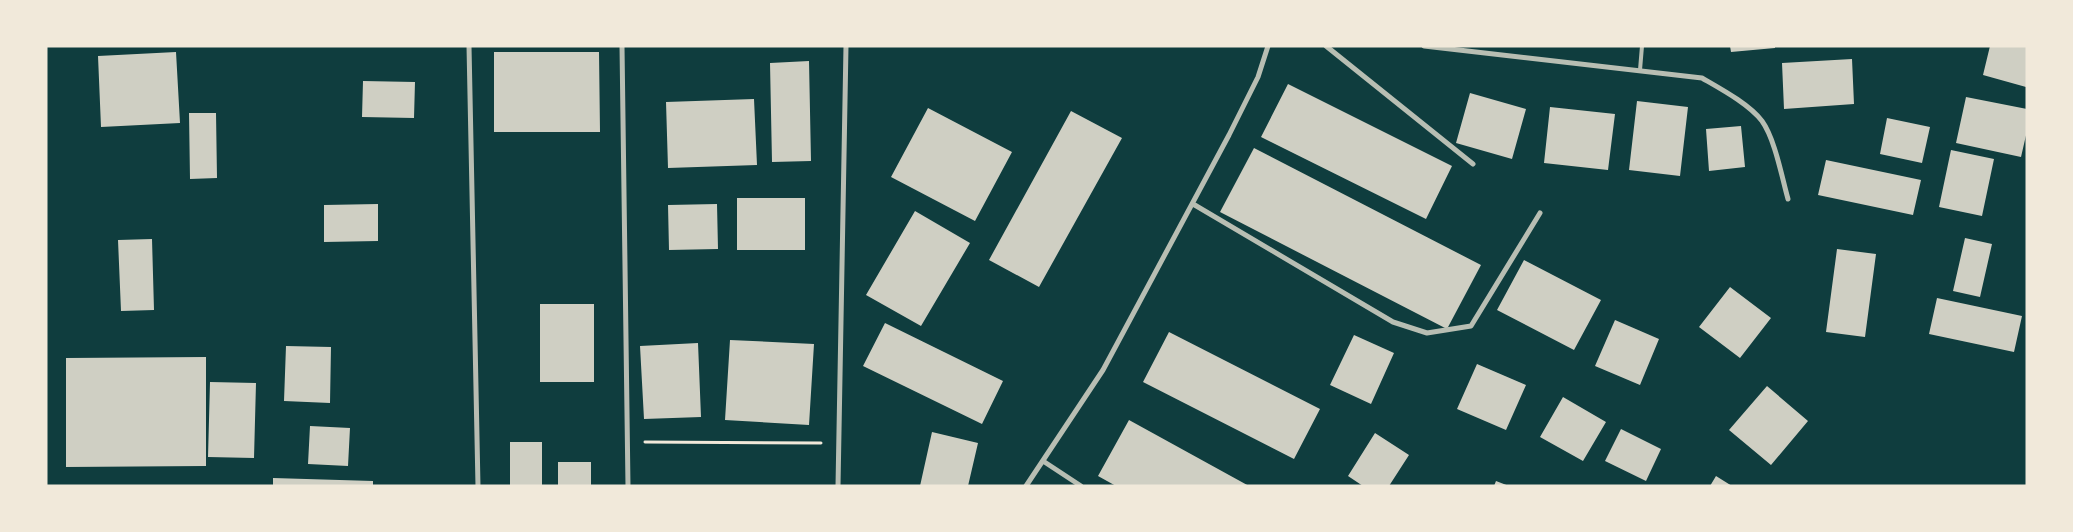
<svg xmlns="http://www.w3.org/2000/svg" width="2073" height="532" viewBox="0 0 2073 532" font-family="'Golos Text',sans-serif">
	<style>
		.building { fill: #cfcfc3 }
		.lines { fill: none; stroke-linecap: round; stroke-linejoin: round }
		.path { stroke: #f1e9da; stroke-width: 3 }
		.service { stroke: #b8beb3; stroke-width: 4 }
		.minor { stroke: #b8beb3; stroke-width: 5 }
	</style>
	<rect width="100%" height="100%" fill="#0f3d3e"/>
	<path class="building" d="M1730 46H1775V48L1731 52Z
		M1990 46H2027L2026 87 1983 75Z
		M176 52 180 123 101 127 98 56Z
		M494 52H599L600 132H494Z
		M1852 59 1854 104 1784 109 1782 63Z
		M809 61 811 161 772 162 770 63Z
		M363 81 415 82 414 118 362 117Z
		M1288 84 1452 166 1426 219 1261 137Z
		M1470 93 1526 109 1512 159 1456 143Z
		M1966 97 2027 109V131L2021 157 1956 143Z
		M754 99 757 165 668 168 666 102Z
		M1637 101 1688 107 1680 176 1629 170Z
		M1550 107 1615 114 1608 170 1544 163Z
		M928 108 1012 152 975 221 891 177Z
		M1071 111 1122 138 1039 287 989 260Z
		M189 113H216L217 178 190 179Z
		M1887 118 1930 127 1922 163 1880 154Z
		M1741 126 1745 167 1709 171 1706 129Z
		M1254 148 1481 265 1447 329 1220 212Z
		M1951 150 1994 159 1982 216 1939 207Z
		M1826 160 1921 180 1913 215 1818 195Z
		M737 198H805V250H737Z
		M378 204V241L324 242V205Z
		M717 204 718 249 669 250 668 205Z
		M915 211 970 243 921 326 866 295Z
		M1965 238 1992 244 1980 297 1953 291Z
		M152 239 154 310 121 311 118 240Z
		M1837 249 1876 254 1865 337 1826 332Z
		M1524 260 1601 300 1574 350 1497 310Z
		M1730 287 1771 318 1740 358 1699 327Z
		M1937 298 2022 316 2014 352 1929 334Z
		M540 304H594V382H540Z
		M1615 320 1659 339 1640 385 1595 366Z
		M885 323 1003 381 982 424 863 366Z
		M1169 332 1320 409 1294 459 1143 382Z
		M1354 335 1394 353 1371 404 1330 385Z
		M730 340 814 344 809 425 725 420Z
		M698 343 701 417 644 419 640 346Z
		M286 346 331 347 330 403 284 401Z
		M206 357V466L66 467V358Z
		M1477 364 1526 385 1506 430 1457 409Z
		M210 382 256 383 254 458 208 457Z
		M1767 386 1808 421 1771 465 1729 430Z
		M1563 397 1606 422 1583 461 1540 437Z
		M1129 420 1249 486H1116L1098 476Z
		M310 426 350 428 348 466 308 464Z
		M1621 429 1661 449 1646 481 1605 461Z
		M932 432 978 443 968 486H920Z
		M1375 433 1409 455 1389 486H1363L1348 476Z
		M510 442H542V486H510Z
		M558 462H591V486H558Z
		M1716 476 1732 486H1710Z
		M273 478 373 481V486H273Z
		M1496 481 1509 486H1494Z"/>
	<g class="lines">
		<path class="path" d="M645 442 821 443"/>
		<path class="service" d="M1640 70 1642 46"/>
		<path class="minor" d="M469 46 478 486
			M622 46 628 486
			M1326 46 1473 164
			M1424 46 1702 78C1721 89 1749 104 1762 121 1775 139 1782 178 1788 199
			M1193 204 1393 322 1427 333 1471 326 1540 213
			M1043 461 1081 486
			M838 486 846 46
			M1026 486 1103 370 1229 135 1258 77 1268 46"/>
	</g>
	<rect width="2073" height="532" fill="none" stroke="#f1e9da" stroke-width="95"/>
</svg>
